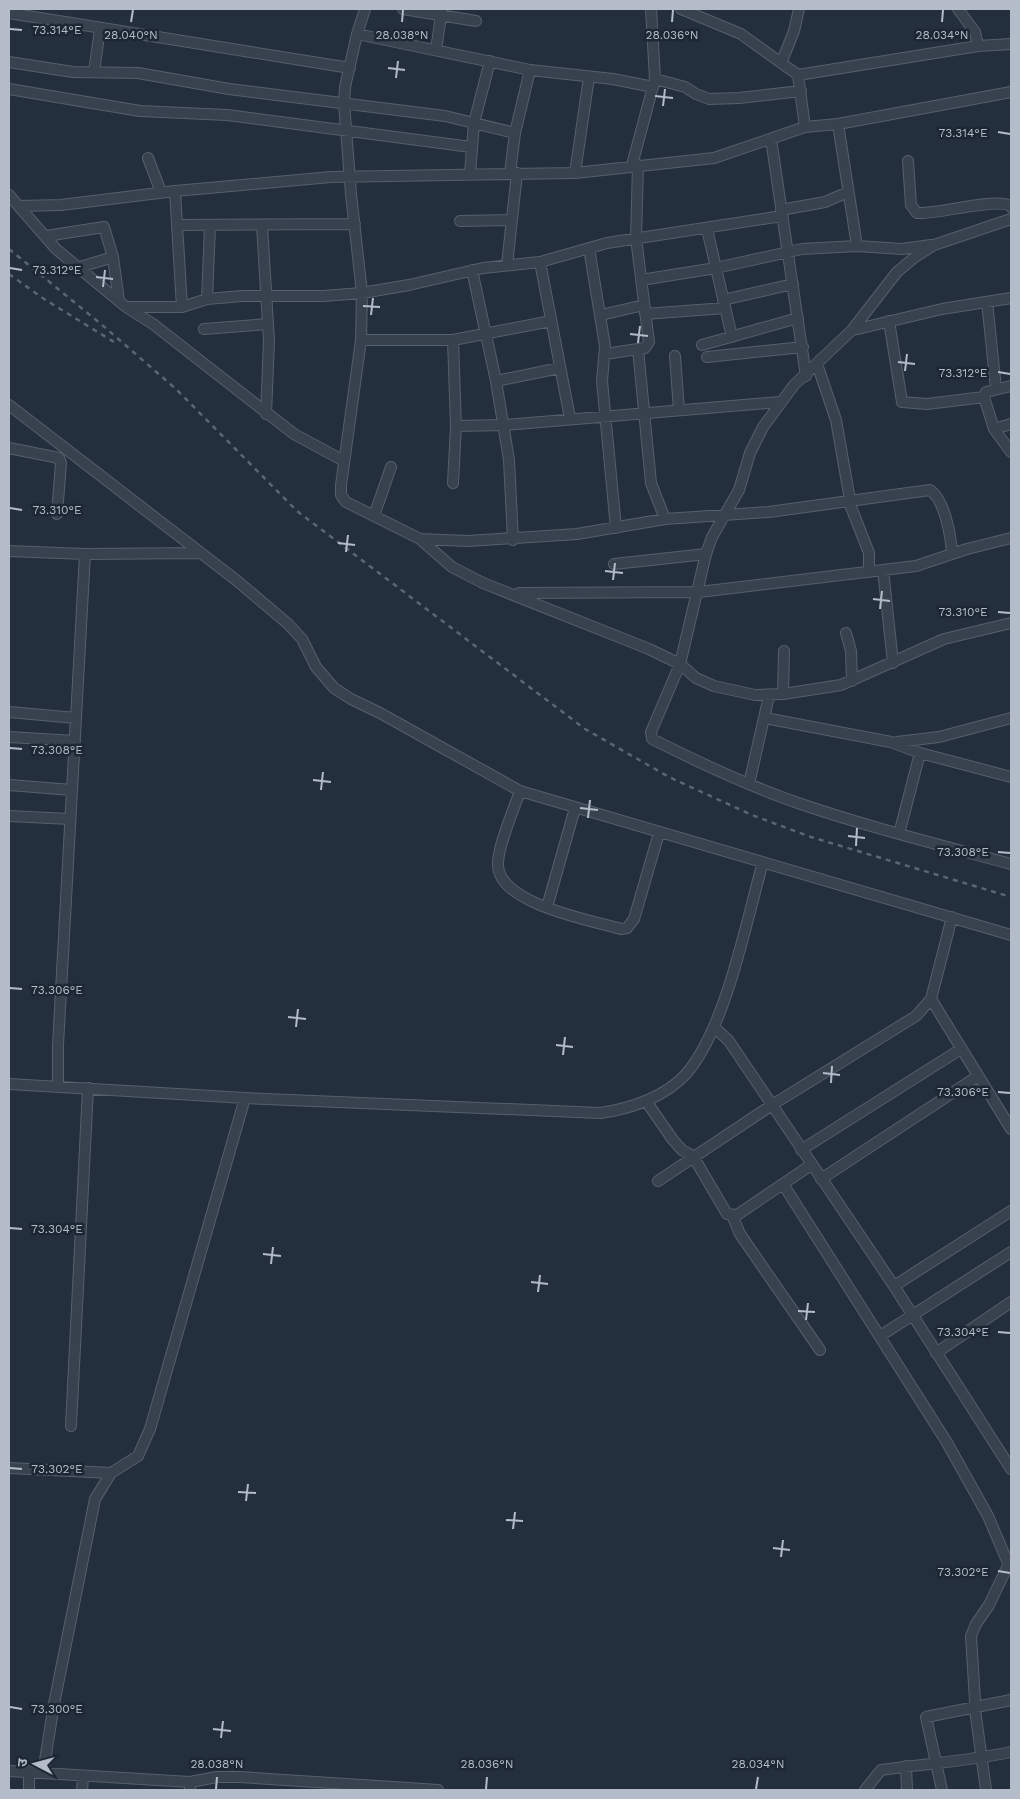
<svg xmlns="http://www.w3.org/2000/svg" width="1020" height="1799" viewBox="0 0 1020 1799" font-family="'Work Sans','Noto Sans Devanagari',sans-serif">
	<style>
		.lines { fill: none; stroke-linecap: round; stroke-linejoin: round }
		.minor-casing { stroke: #565f6c; stroke-width: 12 }
		.minor { stroke: #38414e; stroke-width: 10 }
		.rail { stroke: #5a6575; stroke-width: 2.5; stroke-dasharray: 5 5; stroke-linecap: butt }
		.ticks { fill: none; stroke: #b4bcc9; stroke-width: 2 }
		.ticks-label { font-size: 12px; text-anchor: middle; fill: #b4bcc9; stroke: #1d2633; stroke-width: 5; stroke-linejoin: round; paint-order: stroke }
	</style>
	<rect width="100%" height="100%" fill="#242f3e"/>
	<g class="lines">
		<defs>
			<path id="minor" d="M365 9 357 34 345 87 344 103 351 194 362 293 361 340 341 485V495L346 502 420 539 468 541 577 534 665 519 769 512 930 490C945 500 951 537 952 554
				M403 9 476 21
				M681 9 741 34 798 75 805 127
				M958 9 975 32 978 46
				M9 13 350 68
				M357 34 530 70 613 79 653 87
				M436 50 442 9
				M782 61 794 31 799 9
				M9 62 73 72 138 73 229 89 445 116 515 133
				M94 72 100 29
				M798 75 978 46 1011 44
				M655 79 685 87 696 94 709 99 739 98 801 91
				M9 89 140 111 227 115 471 147
				M838 124 857 246
				M771 139 806 376
				M148 158 161 192
				M908 161 911 205 917 213C937 215 1001 196 1011 207
				M632 165 655 79 651 9
				M510 173 515 133 530 70
				M575 173 589 77
				M470 174 474 123 490 61
				M175 191 182 307
				M9 195 56 249 126 307 153 324 294 434 344 461
				M19 206 61 205 175 191 331 177 575 173 714 158 805 127 838 124 1011 92
				M781 210 825 202 848 192
				M1011 219 934 245 915 257 897 272 852 330 794 385 763 427 750 453 739 490 712 537 706 554 680 664 651 732 652 739C700 763 748 786 798 803 868 827 940 845 1011 864
				M460 221 511 220
				M178 225 355 224
				M262 225 269 341 266 414
				M707 229 732 337
				M46 236 104 227 113 257 77 268
				M589 248 605 346 602 381 616 528
				M113 257 119 301
				M540 262 570 418
				M507 265 517 173
				M472 270 496 381 509 460 513 540
				M641 280 716 268 802 249 857 246 902 249 931 245
				M207 299 210 226
				M723 300 793 284
				M987 302 996 388
				M126 307H182L207 299 242 296H323L362 293 409 285 483 268 540 262 607 243 782 216
				M645 314 725 308
				M601 315 644 305
				M889 321 902 402 927 404 984 397
				M204 329 268 324
				M853 330 942 309 1011 298
				M361 340H453L551 321
				M453 340 456 426 453 483
				M702 345 798 318
				M638 349 651 483 665 519
				M605 354 645 348 649 342 636 238 638 165
				M675 356 679 410
				M707 357 803 347
				M817 364 836 420 850 500
				M496 381 560 368
				M1011 386 986 392 984 397 994 429 1011 452
				M9 405 236 580 287 623 302 639 316 667 334 688 351 699 380 713 520 791 1011 935
				M456 426 504 425 780 402
				M994 429 1011 424
				M9 448 59 458 61 463 57 514
				M851 507 869 553V572
				M374 516 391 467
				M420 539 452 567 483 583 649 649 680 664 696 678 714 686 755 695 783 694 841 685 944 639 1011 623
				M9 551 85 554 200 553
				M614 564 706 554
				M883 570 893 663
				M519 593 699 592 916 566 967 549 1011 538
				M846 633 851 651 852 681
				M783 694 784 651
				M9 712 76 718
				M765 718 891 742 920 753 1011 777
				M9 737 75 741
				M897 742 939 737 1011 718
				M749 784 769 696
				M9 785 72 790
				M520 791C514 809 497 848 498 865 499 904 590 920 621 929L627 928 634 919 659 833
				M9 816 70 819
				M899 834 920 753
				M547 907 575 808
				M931 999 1011 1129
				M714 1027 729 1041 894 1286 1011 1469
				M9 1084 245 1098 600 1113C630 1109 665 1097 686 1074 726 1028 746 922 763 862
				M58 1086V1045L85 554
				M646 1101 673 1140 682 1150 693 1156 727 1214 737 1215 811 1165
				M801 1150 961 1049
				M821 1179 978 1076
				M658 1181 772 1105 916 1016 931 999 952 917
				M783 1184 946 1441 988 1516 1008 1563
				M732 1215 740 1234 820 1350
				M894 1286 1011 1211
				M880 1336 1011 1252
				M936 1353 1011 1302
				M71 1426 88 1088
				M9 1468 111 1473
				M906 1766 907 1790
				M9 1771 190 1782V1790
				M43 1773 54 1704 95 1499 111 1473 138 1456 150 1429 245 1098
				M190 1782 217 1777H240L438 1790
				M29 1790V1771
				M82 1790 83 1777
				M865 1790 881 1770C924 1764 968 1761 1011 1752
				M942 1790 926 1717 1011 1700
				M986 1790 976 1717 971 1636 976 1624 989 1605 1011 1559"/>
		</defs>
		<use href="#minor" class="minor-casing"/>
		<use href="#minor" class="minor"/>
		<path class="rail" d="M9 249 101 324 176 389 297 511 585 729 669 777 752 815 811 837 1011 897
			M9 274 44 299 114 342"/>
	</g>
	<path class="ticks" d="M131 22 133 10M402 22 403 10M672 22 673 10M942 22 943 10M10 29 22 30M388 68 405 70M396 78 398 61M655 96 673 98M663 106 665 89M998 132 1010 134M10 268 22 270M96 277 113 279M103 287 105 270M363 306 380 307M371 315 373 298M630 334 648 336M638 343 640 326M898 362 915 364M905 371 907 354M998 372 1010 374M10 508 22 510M338 543 355 545M346 552 348 535M605 571 623 573M613 580 615 563M873 599 890 601M880 609 882 591M998 612 1010 613M10 748 22 749M313 780 331 782M321 790 323 772M580 808 598 810M588 818 590 800M848 836 865 838M856 846 857 828M998 852 1010 853M10 988 22 989M288 1017 306 1019M296 1027 298 1009M556 1045 573 1047M563 1055 565 1037M823 1073 840 1075M831 1083 832 1066M998 1092 1010 1093M10 1228 22 1229M263 1254 281 1256M271 1264 273 1247M531 1282 548 1284M538 1292 540 1275M798 1311 815 1312M806 1320 808 1303M998 1332 1010 1333M10 1468 22 1469M238 1492 256 1493M246 1501 248 1484M506 1520 523 1521M513 1529 515 1512M773 1548 790 1550M781 1557 783 1540M998 1571 1010 1573M10 1707 22 1709M213 1729 231 1731M221 1738 223 1721M216 1789 217 1777M486 1789 487 1777M756 1789 758 1777"/>
	<g class="ticks-label">
		<text x="57" y="34">73.314°E</text>
		<text x="131" y="39">28.040°N</text>
		<text x="402" y="39">28.038°N</text>
		<text x="672" y="39">28.036°N</text>
		<text x="942" y="39">28.034°N</text>
		<text x="963" y="137">73.314°E</text>
		<text x="57" y="274">73.312°E</text>
		<text x="963" y="377">73.312°E</text>
		<text x="57" y="514">73.310°E</text>
		<text x="963" y="616">73.310°E</text>
		<text x="57" y="754">73.308°E</text>
		<text x="963" y="856">73.308°E</text>
		<text x="57" y="994">73.306°E</text>
		<text x="963" y="1096">73.306°E</text>
		<text x="57" y="1233">73.304°E</text>
		<text x="963" y="1336">73.304°E</text>
		<text x="57" y="1473">73.302°E</text>
		<text x="963" y="1576">73.302°E</text>
		<text x="57" y="1713">73.300°E</text>
		<text x="217" y="1768">28.038°N</text>
		<text x="487" y="1768">28.036°N</text>
		<text x="758" y="1768">28.034°N</text>
	</g>
	<rect width="1020" height="1799" fill="none" stroke="#b4bcc9" stroke-width="20"/>
	<g transform="translate(35 1764) rotate(276)" stroke="#1d2633" stroke-width="4" paint-order="stroke">
	<path d="M0-4L9 19L0 12L-9 19Z" fill="#b4bcc9"/>
	<text y="-8" font-size="14" font-weight="bold" text-anchor="middle" fill="#b4bcc9">उ</text>
	</g>
</svg>
